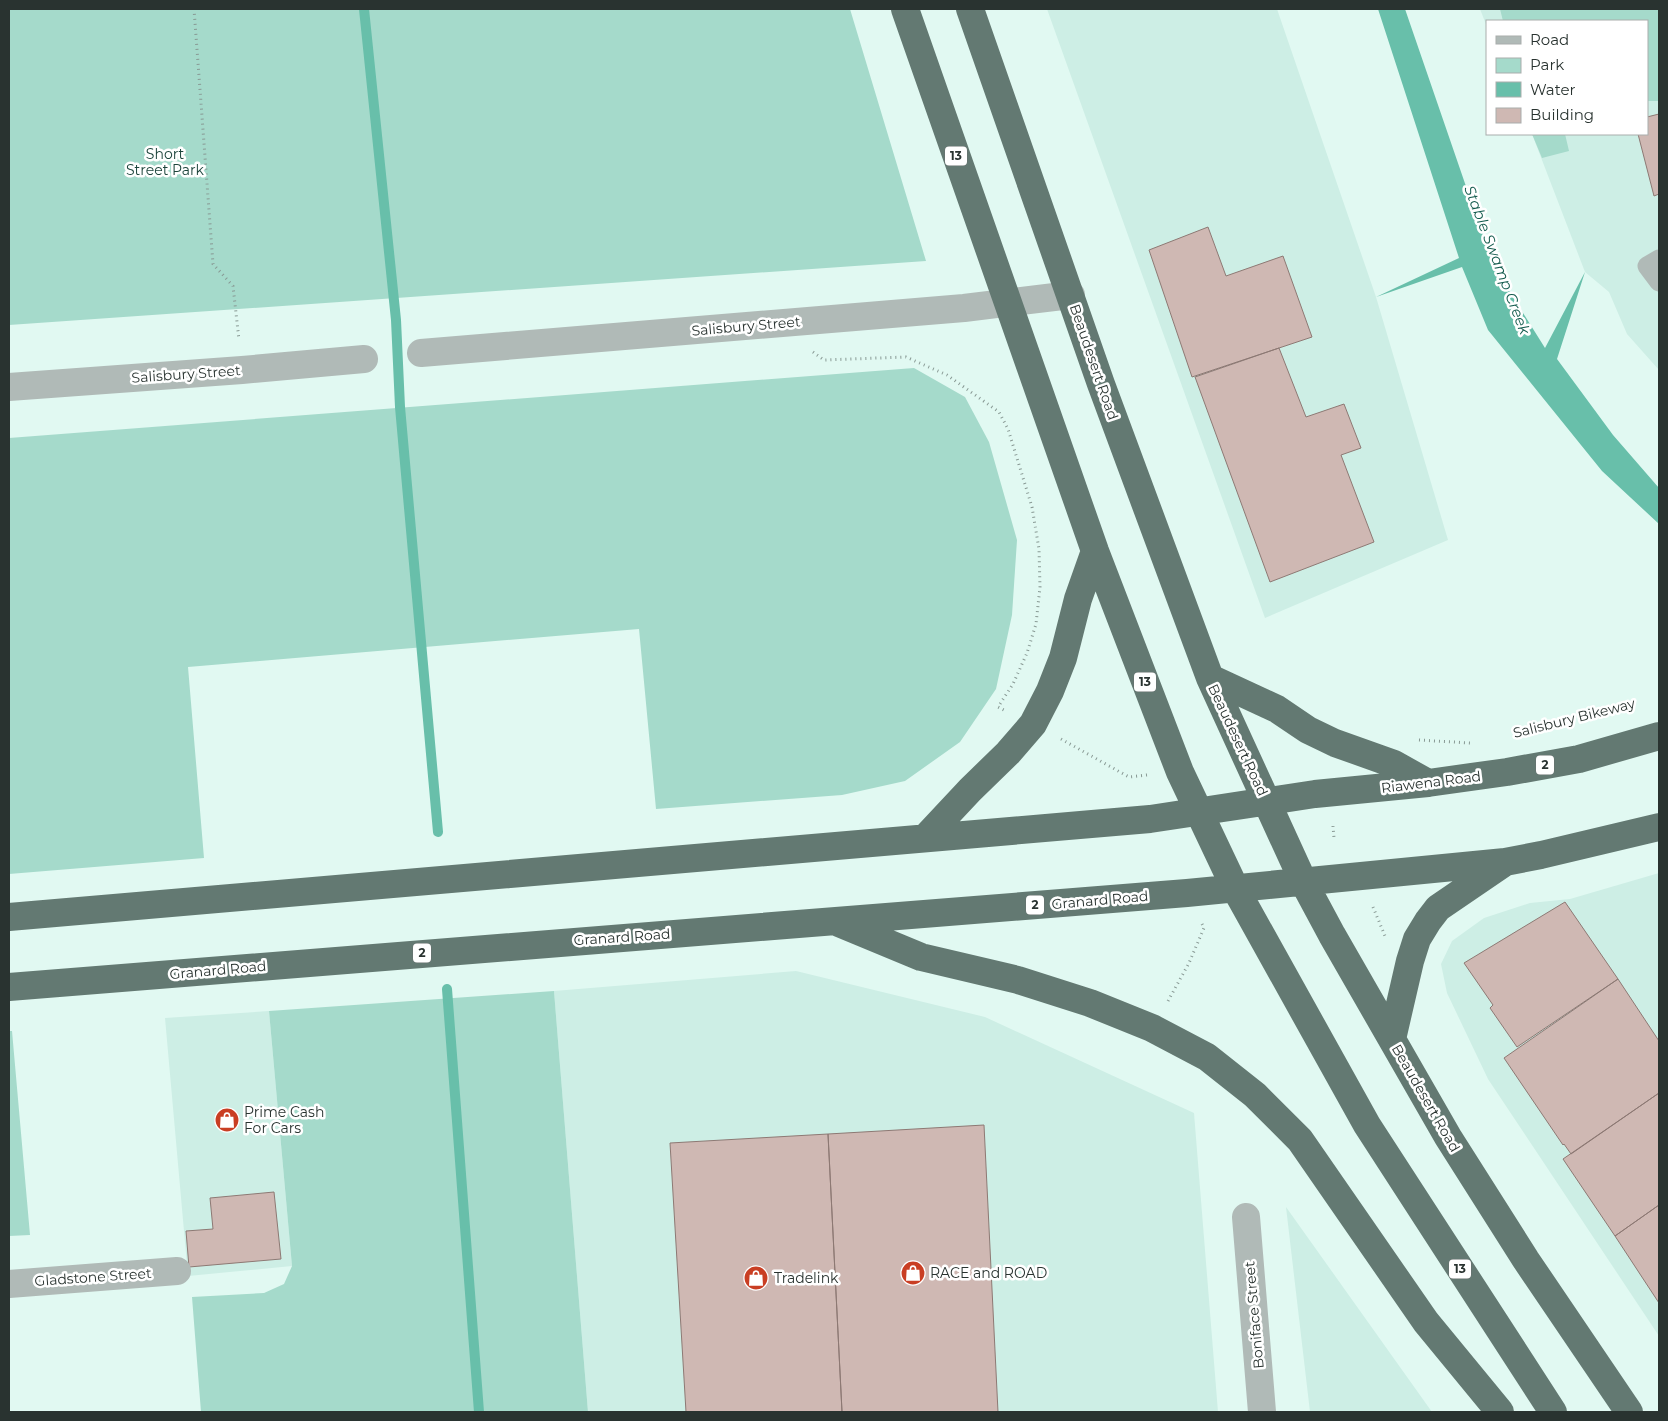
<svg xmlns="http://www.w3.org/2000/svg" width="1668" height="1421" viewBox="0 0 1668 1421" font-family="Montserrat,sans-serif">
	<style>
		.built { fill: #cdeee5 }
		.green { fill: #a5dacb }
		.water { fill: #68bfaa }
		.lines { fill: none; stroke-linecap: round; stroke-linejoin: round }
		.stream { stroke: #68bfaa; stroke-width: 10 }
		.building { fill: #cfb8b3; stroke: #8d7974 }
		.path { stroke: #889994; stroke-width: 3; stroke-dasharray: 1 4; stroke-linecap: butt }
		.lane { stroke: #b0bab7; stroke-width: 19 }
		.street { stroke: #b0bab7; stroke-width: 28 }
		.highway { stroke: #637972; stroke-width: 28 }
		.labels { text-anchor: middle; stroke-width: 5; stroke-linejoin: round; paint-order: stroke }
		.shield { fill: #fff; stroke: #69706e; stroke-width: 1 }
		.shield-label { font-size: 12px; font-weight: bold; fill: #293330 }
		.park-label { font-size: 14px; fill: #1c443b; stroke: #fff }
		.street-label { font-size: 14px; fill: #293330; stroke: #fff }
		.poi-label { font-size: 14px; fill: #293330; stroke: #fff; text-anchor: start }
		.water-label { font-size: 15px; font-style: italic; fill: #135b4d; stroke: #fff }
	</style>
	<rect width="100%" height="100%" fill="#e1f9f2"/>
	<path class="built" d="M1047 9H1277L1376 297 1448 540 1265 618Z
		M1480 9H1659V370L1627 334 1609 292 1585 272 1532 134H1647V21H1487V27Z
		M1659 873V1336L1488 1079 1447 993 1441 964 1452 941 1484 918 1530 903 1570 899Z
		M796 971 985 1017 1194 1113 1218 1412H588L554 991Z
		M269 1011 292 1266 188 1276 165 1018Z
		M1286 1207 1432 1412H1310Z"/>
	<path class="green" d="M9 9H850L926 261 9 325Z
		M1500 9H1659V101H1647V21H1503Z
		M1532 134H1565L1569 151 1542 158Z
		M914 368 965 397 989 442 1017 540 1012 615 996 689 960 742 905 781 842 795 656 809 639 629 188 667 204 858 9 874V438Z
		M554 991 588 1412H201L192 1297 264 1293 284 1284 292 1266 269 1011Z
		M9 1031H12L30 1235 9 1236Z"/>
	<path class="water" d="M1378 9H1405L1481 230 1501 278 1545 348 1585 272 1557 359 1613 435 1659 488V524L1602 471 1488 330 1462 267 1376 297 1459 258Z"/>
	<g class="lines">
		<path class="stream" d="M364 9 396 320 400 407 438 832
			M447 989 479 1412"/>
	</g>
	<path class="building" d="M1659 114V194L1654 196 1638 134H1647V117Z
		M1208 227 1226 276 1283 256 1312 337 1192 377 1149 250Z
		M1279 348 1306 417 1344 404 1361 448 1341 455 1374 542 1270 582 1195 377Z
		M1565 902 1618 979 1517 1047 1490 1008 1493 1005 1464 963Z
		M1618 979 1659 1041V1093L1571 1154 1564 1144 1563 1145 1504 1058Z
		M1659 1093V1205L1615 1236 1563 1159Z
		M984 1125 998 1412H842L828 1134Z
		M828 1134 842 1412H686L670 1143Z
		M274 1192 281 1259 189 1267 186 1231 213 1229 210 1198Z
		M1659 1205V1303L1615 1236Z"/>
	<g class="lines">
		<path class="path" d="M194 9 213 264 233 286 239 340
			M813 352 824 360 906 357 947 375 999 412 1008 429 1032 507 1039 549 1040 587 1036 624 1027 653 1013 684 998 707 1004 710
			M1061 739 1129 777 1147 775
			M1419 740 1470 743
			M1333 826 1334 838
			M1373 907 1385 936
			M1168 1001 1189 963 1204 928 1202 924"/>
		<path class="lane" d="M1659 259 1647 266 1659 282"/>
		<path class="street" d="M421 353 964 308 1071 295
			M9 387 242 370 364 359
			M1246 1217 1262 1412
			M9 1284 177 1271"/>
		<path class="highway" d="M905 9 1095 551 1180 772 1199 812 1235 888 1367 1125 1553 1412
			M970 9 1101 384 1210 678 1303 881 1332 935 1448 1137 1526 1260 1629 1412
			M1210 678 1277 709 1308 730 1335 743 1394 764 1428 783
			M926 837 970 790 1008 753 1033 724 1050 691 1063 658 1078 599 1095 551
			M9 917 1150 819 1315 794 1428 783 1507 772 1579 759 1659 736
			M839 923 921 957 1018 980 1090 1003 1152 1028 1207 1057 1255 1095 1300 1140 1426 1322 1500 1412
			M9 987 1187 893 1505 862 1541 855 1659 827
			M1392 1039 1410 961 1417 939 1428 921 1438 908 1504 863"/>
	</g>
	<defs>
		<symbol id="shop-disc" viewBox="-11 -11 22 22"><circle r="9.5" fill="#c93e23" stroke="#fff"/><path d="M-5-2.5h2.3a2.7 3.5 0 0 1 5.4 0H5L5.5 6h-11ZM-1.5-2.5h3a1.5 2.3 0 0 0-3 0Z" fill="#fff"/></symbol>
	</defs>
	<g fill-rule="evenodd">
		<use href="#shop-disc" x="213" y="1106" width="28" height="28"/>
		<use href="#shop-disc" x="899" y="1259" width="28" height="28"/>
		<use href="#shop-disc" x="742" y="1264" width="28" height="28"/>
	</g>
	<g class="labels">
		<g class="shield">
			<rect x="945" y="146.5" width="22" height="19" rx="4"/>
			<rect x="1134" y="672.5" width="22" height="19" rx="4"/>
			<rect x="1536" y="755.5" width="18" height="19" rx="4"/>
			<rect x="1026" y="895.5" width="18" height="19" rx="4"/>
			<rect x="413" y="943.5" width="18" height="19" rx="4"/>
			<rect x="1449" y="1259.5" width="22" height="19" rx="4"/>
		</g>
		<g class="shield-label">
			<text x="956" y="160">13</text>
			<text x="1145" y="686">13</text>
			<text x="1545" y="769">2</text>
			<text x="1035" y="909">2</text>
			<text x="422" y="957">2</text>
			<text x="1460" y="1273">13</text>
		</g>
		<g class="park-label">
			<text x="165" y="159">Short<tspan x="165" dy="16">Street Park</tspan></text>
		</g>
		<g class="street-label">
			<text transform="translate(746 326) rotate(-5)" y="5">Salisbury Street</text>
			<text transform="translate(1094 362) rotate(71)" y="5">Beaudesert Road</text>
			<text transform="translate(186 374) rotate(-4)" y="5">Salisbury Street</text>
			<text transform="translate(1574 718) rotate(-14)" y="5">Salisbury Bikeway</text>
			<text transform="translate(1238 740) rotate(65)" y="5">Beaudesert Road</text>
			<text transform="translate(1431 782) rotate(-7)" y="5">Riawena Road</text>
			<text transform="translate(1100 900) rotate(-5)" y="5">Granard Road</text>
			<text transform="translate(622 937) rotate(-4)" y="5">Granard Road</text>
			<text transform="translate(218 970) rotate(-5)" y="5">Granard Road</text>
			<text transform="translate(1426 1098) rotate(60)" y="5">Beaudesert Road</text>
			<text transform="translate(93 1277) rotate(-4)" y="5">Gladstone Street</text>
			<text transform="translate(1254 1315) rotate(-95)" y="5">Boniface Street</text>
		</g>
		<g class="poi-label">
			<text x="244" y="1117">Prime Cash<tspan x="244" dy="16">For Cars</tspan></text>
			<text x="930" y="1278">RACE and ROAD</text>
			<text x="774" y="1283">Tradelink</text>
		</g>
		<g class="water-label">
			<text transform="translate(1497 260) rotate(69)" y="5">Stable Swamp Creek</text>
		</g>
	</g>
	<rect width="1668" height="1421" fill="none" stroke="#293330" stroke-width="20"/>
	<rect x="1486" y="20" width="162" height="115" fill="#ffffff" stroke="#a9adac"/>
	<rect x="1496" y="36" width="25" height="8" fill="#b0bab7" stroke="#a9adac"/>
	<text x="1530" y="45" font-size="15" fill="#293330">Road</text>
	<rect x="1496" y="58" width="25" height="15" fill="#a5dacb" stroke="#a9adac"/>
	<text x="1530" y="70" font-size="15" fill="#293330">Park</text>
	<rect x="1496" y="82" width="25" height="15" fill="#68bfaa" stroke="#a9adac"/>
	<text x="1530" y="95" font-size="15" fill="#293330">Water</text>
	<rect x="1496" y="108" width="25" height="15" fill="#cfb8b3" stroke="#a9adac"/>
	<text x="1530" y="120" font-size="15" fill="#293330">Building</text>
</svg>
